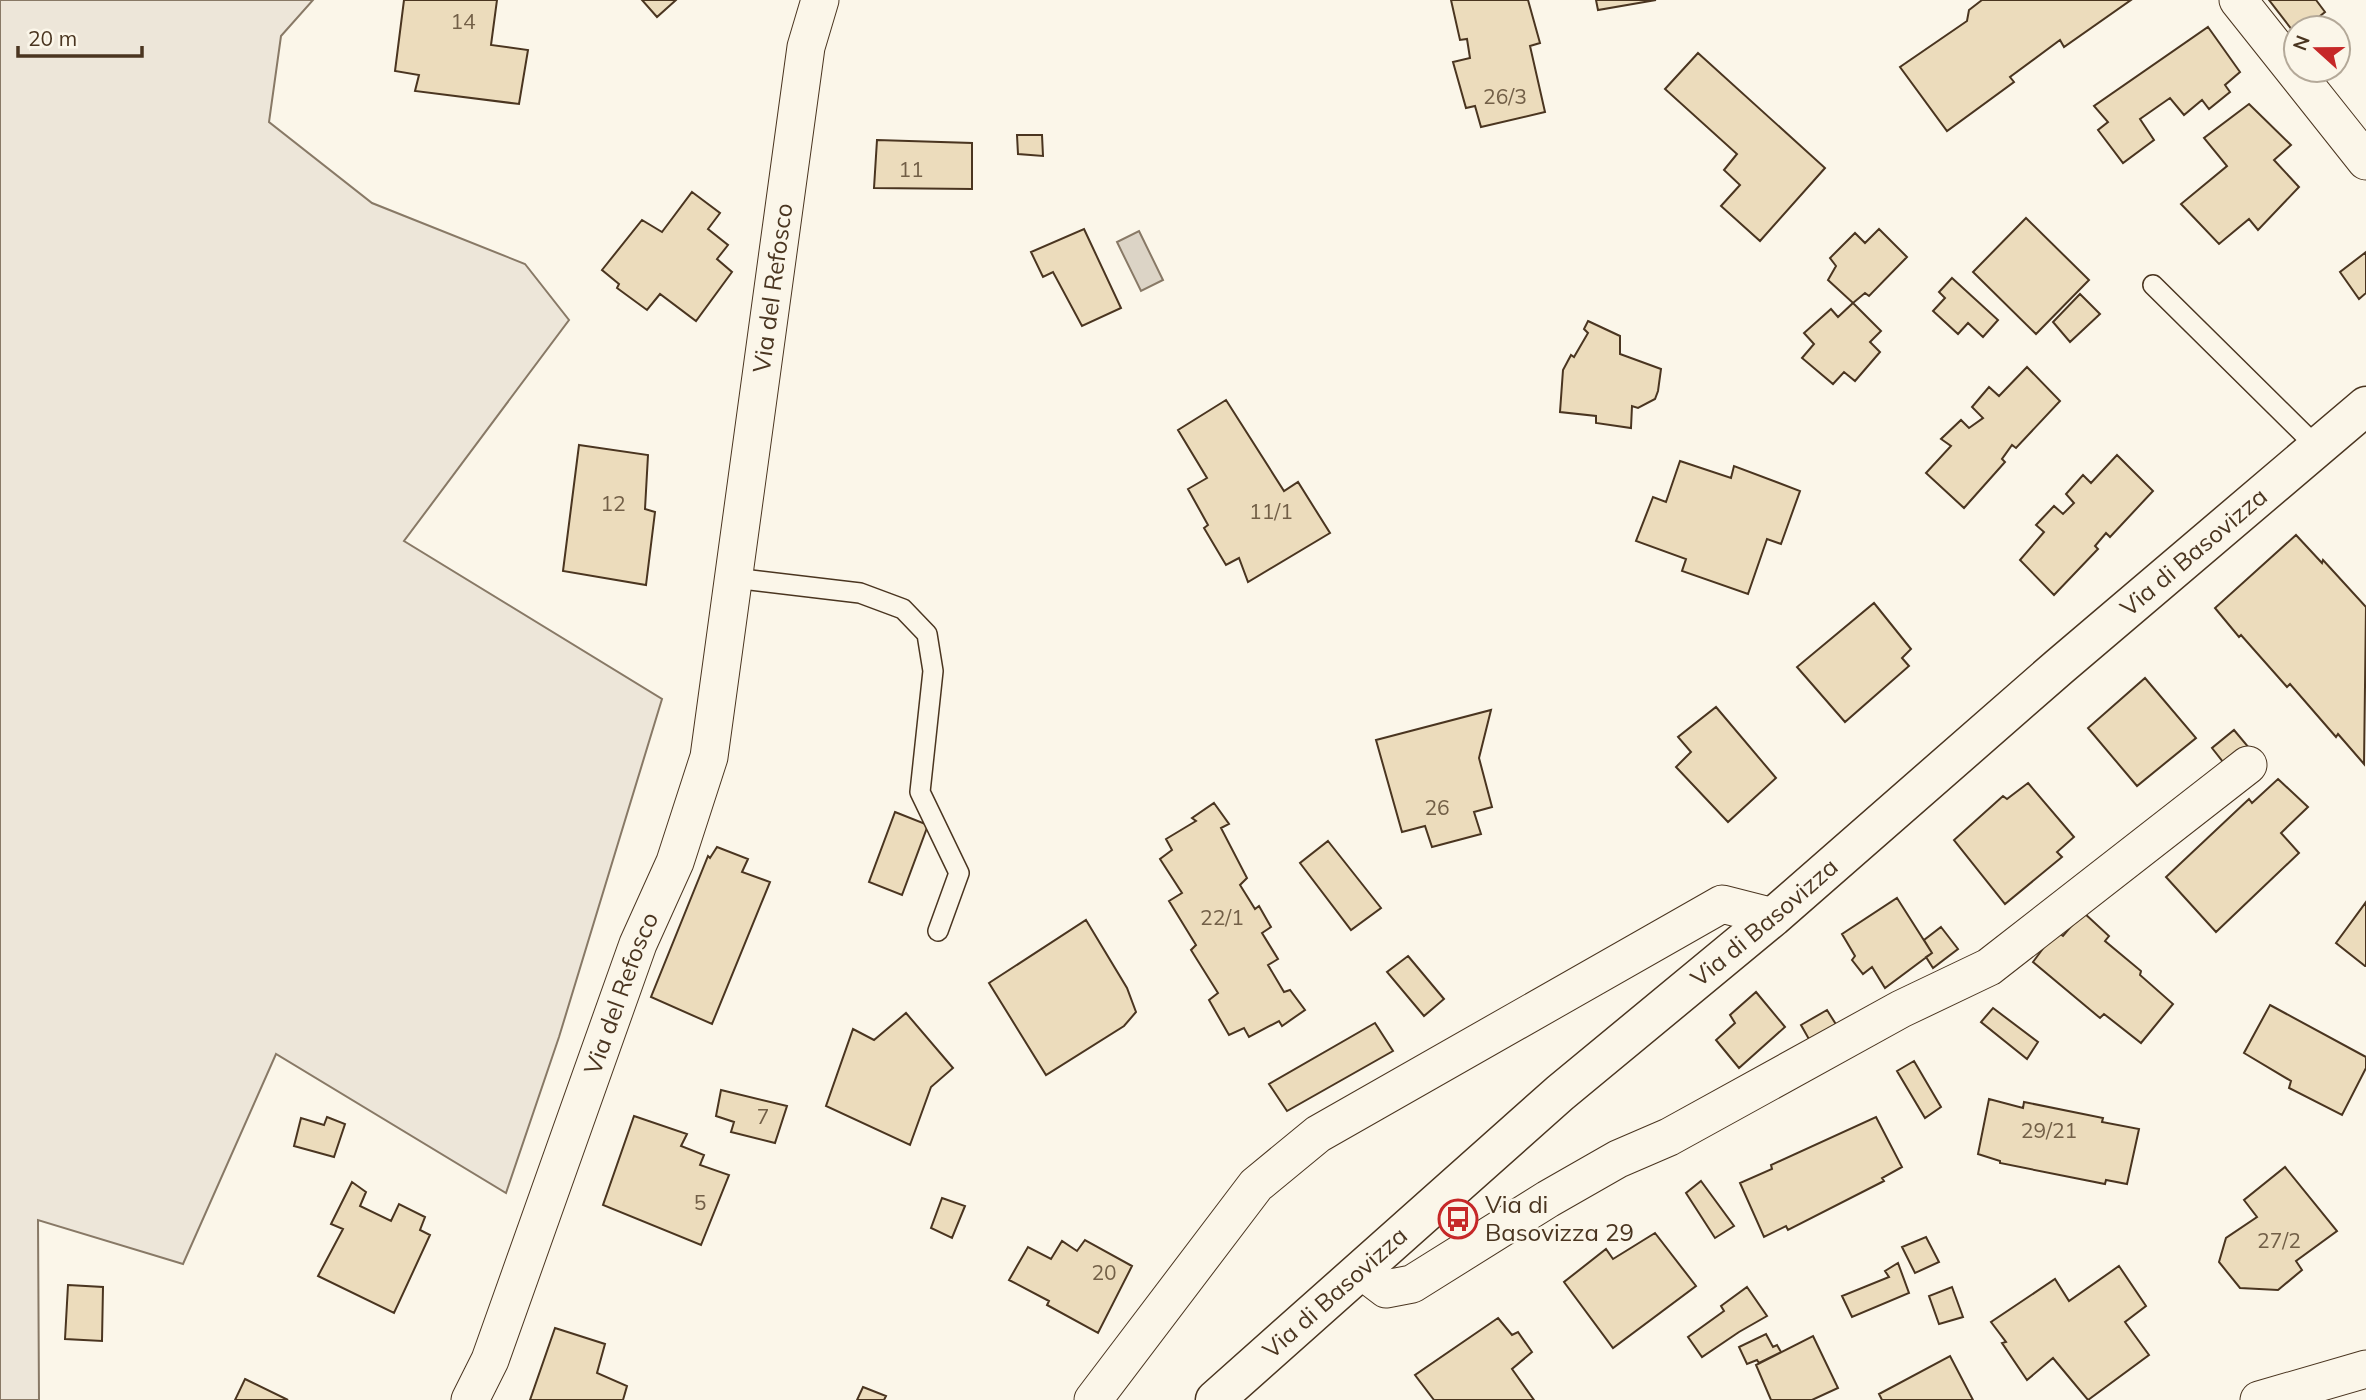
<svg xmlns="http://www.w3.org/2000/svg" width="2366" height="1400" viewBox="0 0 2366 1400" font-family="Mulish,sans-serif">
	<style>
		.green { fill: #ede6d9; stroke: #887966; stroke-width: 2 }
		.water { fill: #dcd4c6; stroke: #887966; stroke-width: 2 }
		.building { fill: #ecdcbc; stroke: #4a3520; stroke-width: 2 }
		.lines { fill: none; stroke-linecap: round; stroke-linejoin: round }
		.lane-casing { stroke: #4a3520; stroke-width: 22 }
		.street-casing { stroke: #4a3520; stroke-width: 39 }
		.secondary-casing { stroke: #4a3520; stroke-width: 41 }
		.lane { stroke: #fbf6e9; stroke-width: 19 }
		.street { stroke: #fbf6e9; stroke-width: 37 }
		.secondary { stroke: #fbf6e9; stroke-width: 38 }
		.labels { text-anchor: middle; stroke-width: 5; stroke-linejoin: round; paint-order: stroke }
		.number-label { font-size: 21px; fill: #725f47 }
		.street-label { font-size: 24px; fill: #4a3520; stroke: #fbf6e9 }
		.poi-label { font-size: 24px; fill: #4a3520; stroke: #fbf6e9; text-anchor: start }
	</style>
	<rect width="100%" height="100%" fill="#fbf6e9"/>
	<path class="green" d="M0 0H313L281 36 269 122 372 203 525 264 569 320 404 541 662 699 559 1037 506 1193 276 1054 183 1264 38 1220 39 1400H0Z"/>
	<path class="water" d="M1139 231 1163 280 1141 291 1117 242Z"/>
	<path class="building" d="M404 0H497L491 45 528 50 519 104 415 91 419 75 395 71Z
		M642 0H676L657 17Z
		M1451 0H1528L1540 43 1530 46 1545 112 1481 127 1475 106 1466 108 1453 62 1470 58 1467 39 1460 40Z
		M1596 0H1656L1598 10Z
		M1982 0H2131L2064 47 2060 40 2010 77 2014 82 1947 131 1900 67 1967 21 1969 10Z
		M2269 0H2316L2325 12 2305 28H2296V35Z
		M2208 27 2240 72 2225 85 2230 92 2209 109 2202 100 2184 115 2170 98 2140 119 2154 140 2123 163 2098 130 2108 122 2094 106Z
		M1698 53 1825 168 1760 241 1721 206 1740 185 1724 170 1737 154 1665 89Z
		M2249 104 2291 145 2274 160 2299 187 2258 230 2249 219 2219 244 2181 204 2227 166 2204 138Z
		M1017 135H1042L1043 156 1018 154Z
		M877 140 972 143V189L874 188Z
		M692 192 720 213 708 229 728 245 717 259 732 272 696 321 660 294 647 310 617 288 619 284 602 270 642 220 662 232Z
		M2026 218 2089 280 2036 334 1973 272Z
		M1084 229 1121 308 1082 326 1053 272 1043 277 1031 252Z
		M1879 229 1907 257 1869 296 1865 293 1853 303 1828 280 1836 266 1830 258 1855 233 1865 243Z
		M2366 252V293L2359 299 2340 272Z
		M1952 278 1998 320 1983 337 1968 323 1958 334 1933 311 1945 298 1939 292Z
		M2080 294 2100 314 2070 342 2053 322Z
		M1853 303 1881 331 1870 342 1880 352 1855 381 1844 372 1833 384 1802 358 1814 344 1804 333 1831 309 1838 317Z
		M1588 321 1620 336V354L1661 369 1658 391 1655 399 1638 408 1632 406 1631 428 1596 423V416L1560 412 1563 370 1571 355 1574 357 1588 333 1584 329Z
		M2027 367 2060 401 2016 448 2012 445 2002 459 2005 462 1964 508 1926 473 1951 446 1941 439 1961 420 1969 428 1983 418 1972 407 1989 387 1999 396Z
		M1226 400 1284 491 1298 482 1330 533 1248 582 1239 558 1226 565 1204 528 1208 525 1188 489 1207 478 1178 430Z
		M579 445 648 455 645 509 655 512 646 585 563 571Z
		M2117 455 2153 491 2110 537 2106 533 2095 546 2098 549 2054 595 2020 560 2044 532 2036 525 2054 506 2063 514 2074 503 2066 494 2083 475 2091 483Z
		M1680 461 1731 478 1734 466 1800 491 1781 544 1767 539 1748 594 1682 571 1686 559 1636 541 1653 497 1666 502Z
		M2296 535 2322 563 2323 560 2366 607 2364 764 2338 734 2336 737 2290 684 2287 687 2241 635 2239 637 2215 608Z
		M1874 603 1911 649 1902 658 1909 666 1845 722 1797 667Z
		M2145 678 2196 738 2137 786 2088 728Z
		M1716 707 1776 778 1728 822 1676 767 1691 752 1678 737Z
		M1491 710 1479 758 1492 807 1474 812 1481 834 1432 847 1425 826 1402 832 1376 740Z
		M2234 730 2250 749 2227 767 2212 748Z
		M2278 779 2308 807 2281 833 2299 853 2216 932 2166 877 2249 799 2252 803Z
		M2028 783 2074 837 2057 852 2062 857 2005 904 1954 840 2003 796 2007 799Z
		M1214 803 1229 824 1221 828 1247 878 1240 885 1255 909 1259 906 1271 927 1262 933 1278 959 1268 965 1284 992 1290 990 1305 1010 1282 1026 1279 1021 1249 1037 1244 1028 1229 1035 1209 1000 1218 993 1191 950 1196 945 1169 901 1182 893 1160 859 1172 850 1166 839 1196 821 1192 818Z
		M895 812 928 825 902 895 869 882Z
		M1328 841 1381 908 1351 930 1300 863Z
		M717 847 748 859 742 872 770 882 712 1024 651 997 708 856 710 858Z
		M1897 898 1932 953 1885 988 1872 967 1863 974 1852 960 1855 956 1842 934Z
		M2366 902V966H2365L2336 943Z
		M2083 912 2109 936 2105 941 2141 971 2140 975 2173 1004 2141 1043 2104 1014 2100 1018 2033 962 2056 931 2063 936Z
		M1086 920 1127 988 1136 1012 1124 1026 1046 1075 989 983Z
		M1941 927 1958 949 1933 968 1926 957 1932 953 1924 940Z
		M1408 956 1444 999 1424 1016 1387 972Z
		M1756 992 1785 1027 1739 1068 1716 1040 1735 1023 1730 1015Z
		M2270 1005 2366 1057V1068L2342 1115 2289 1088 2291 1081 2244 1053Z
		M1993 1008 2038 1042 2027 1059 1981 1022Z
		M1827 1010 1837 1026 1810 1041 1801 1025Z
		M906 1013 953 1068 931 1087 910 1145 826 1106 853 1029 874 1040Z
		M1375 1023 1393 1051 1287 1111 1269 1084Z
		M1914 1061 1941 1107 1925 1118 1897 1071Z
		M721 1090 787 1106 775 1143 731 1132 734 1122 716 1116Z
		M1989 1099 2023 1108 2024 1102 2103 1118 2102 1122 2139 1129 2127 1184 2106 1180 2105 1184 2000 1163V1161L1978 1154Z
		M634 1116 687 1134 681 1146 704 1155 700 1165 729 1175 701 1245 603 1205Z
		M327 1117 345 1124 334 1157 294 1146 301 1118 324 1125Z
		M1876 1117 1902 1167 1882 1178 1884 1181 1788 1230 1786 1226 1764 1237 1740 1183 1772 1169 1771 1165Z
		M2285 1167 2337 1231 2296 1261 2302 1270 2278 1290 2240 1288 2219 1262 2226 1238 2257 1217 2244 1200Z
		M1701 1181 1734 1226 1715 1238 1686 1193Z
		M352 1182 366 1192 360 1206 391 1221 399 1204 425 1217 420 1230 430 1235 394 1313 318 1276 343 1229 331 1224Z
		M942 1198 965 1206 952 1238 931 1228Z
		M1655 1233 1696 1286 1613 1348 1564 1282 1606 1249 1613 1259Z
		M1926 1237 1939 1262 1915 1273 1902 1247Z
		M1085 1240 1132 1266 1098 1333 1047 1305 1049 1301 1009 1280 1028 1247 1051 1259 1062 1241 1077 1251Z
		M1898 1263 1909 1293 1852 1317 1842 1296 1889 1277 1885 1271Z
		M2119 1266 2146 1306 2125 1322 2149 1355 2088 1400 2053 1358 2027 1380 2002 1343 2006 1342 1991 1322 2055 1279 2069 1301Z
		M68 1285 103 1287 102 1341 65 1339Z
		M1747 1287 1767 1316 1739 1332 1702 1357 1688 1337 1724 1311 1721 1306Z
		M1952 1287 1963 1317 1939 1324 1929 1296Z
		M1498 1318 1512 1335 1518 1332 1532 1352 1512 1369 1534 1400H1434L1415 1375Z
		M555 1328 605 1344 597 1373 627 1386 623 1400H530Z
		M1766 1334 1773 1347 1777 1345 1781 1352 1759 1363 1757 1360 1747 1364 1739 1347Z
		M1813 1336 1838 1388 1812 1400H1771L1756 1365Z
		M1950 1356 1973 1400H1882L1879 1394Z
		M245 1379 288 1400H235Z
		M863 1387 886 1396 884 1400H857Z"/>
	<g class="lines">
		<defs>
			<path id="lane" d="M2153 285 2317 447
				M734 578 860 593 903 609 927 634 933 671 920 792 959 873 938 931"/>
			<g id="street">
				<path d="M2238 0 2366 161"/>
				<path d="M1361 1270 1386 1289 1412 1284 1548 1199 1618 1159 1669 1137 1901 1009 1989 967 2248 765"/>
				<path id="s1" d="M470 1400 490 1360 638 944 675 862 709 757 806 47 820 0"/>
				<path d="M1093 1400 1256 1185 1318 1134 1722 904 1773 917"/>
				<path d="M2259 1400 2366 1369"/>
			</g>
			<g id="secondary">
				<path id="s2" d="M1215 1400 1560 1093 1773 917 2059 667 2366 406"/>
			</g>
		</defs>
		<use href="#lane" class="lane-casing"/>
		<use href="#street" class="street-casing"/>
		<use href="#secondary" class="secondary-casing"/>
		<use href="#lane" class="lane"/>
		<use href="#street" class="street"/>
		<use href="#secondary" class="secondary"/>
	</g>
	<defs>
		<symbol id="bus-ring" viewBox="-11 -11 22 22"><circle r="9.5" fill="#fbf6e9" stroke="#c62828" stroke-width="1.5"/><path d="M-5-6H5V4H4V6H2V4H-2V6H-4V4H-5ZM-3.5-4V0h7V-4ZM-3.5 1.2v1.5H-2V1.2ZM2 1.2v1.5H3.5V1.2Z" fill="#c62828"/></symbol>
	</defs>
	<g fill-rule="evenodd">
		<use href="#bus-ring" x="1436" y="1197" width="44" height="44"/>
	</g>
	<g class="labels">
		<g class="number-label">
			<text x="463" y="29">14</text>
			<text x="1505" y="104">26/3</text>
			<text x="911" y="177">11</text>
			<text x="613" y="511">12</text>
			<text x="1271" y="519">11/1</text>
			<text x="1437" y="815">26</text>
			<text x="1222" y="925">22/1</text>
			<text x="763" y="1124">7</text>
			<text x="2049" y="1138">29/21</text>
			<text x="700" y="1210">5</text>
			<text x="2279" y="1248">27/2</text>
			<text x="1104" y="1280">20</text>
		</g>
		<g class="street-label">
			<text dy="8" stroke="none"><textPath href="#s1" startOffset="1160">Via del Refosco</textPath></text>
			<text dy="8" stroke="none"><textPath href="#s2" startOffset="1295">Via di Basovizza</textPath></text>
			<text dy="8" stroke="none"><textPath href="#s2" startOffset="728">Via di Basovizza</textPath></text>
			<text dy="8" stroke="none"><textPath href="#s1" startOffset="434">Via del Refosco</textPath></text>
			<text dy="8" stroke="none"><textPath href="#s2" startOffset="161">Via di Basovizza</textPath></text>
		</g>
		<g class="poi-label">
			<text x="1485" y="1213">Via di<tspan x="1485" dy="28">Basovizza 29</tspan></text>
		</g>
	</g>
	<g transform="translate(2317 49) rotate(291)"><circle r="33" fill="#fbf6e9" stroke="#b4a999" stroke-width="2"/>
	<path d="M0-5L12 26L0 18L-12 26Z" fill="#c62828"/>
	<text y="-10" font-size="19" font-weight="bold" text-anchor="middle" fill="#4a3520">N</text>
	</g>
	<path d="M18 46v10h124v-10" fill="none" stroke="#4a3520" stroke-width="3.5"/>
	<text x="28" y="46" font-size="21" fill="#4a3520" stroke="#fbf6e9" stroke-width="5" paint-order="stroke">20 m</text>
</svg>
